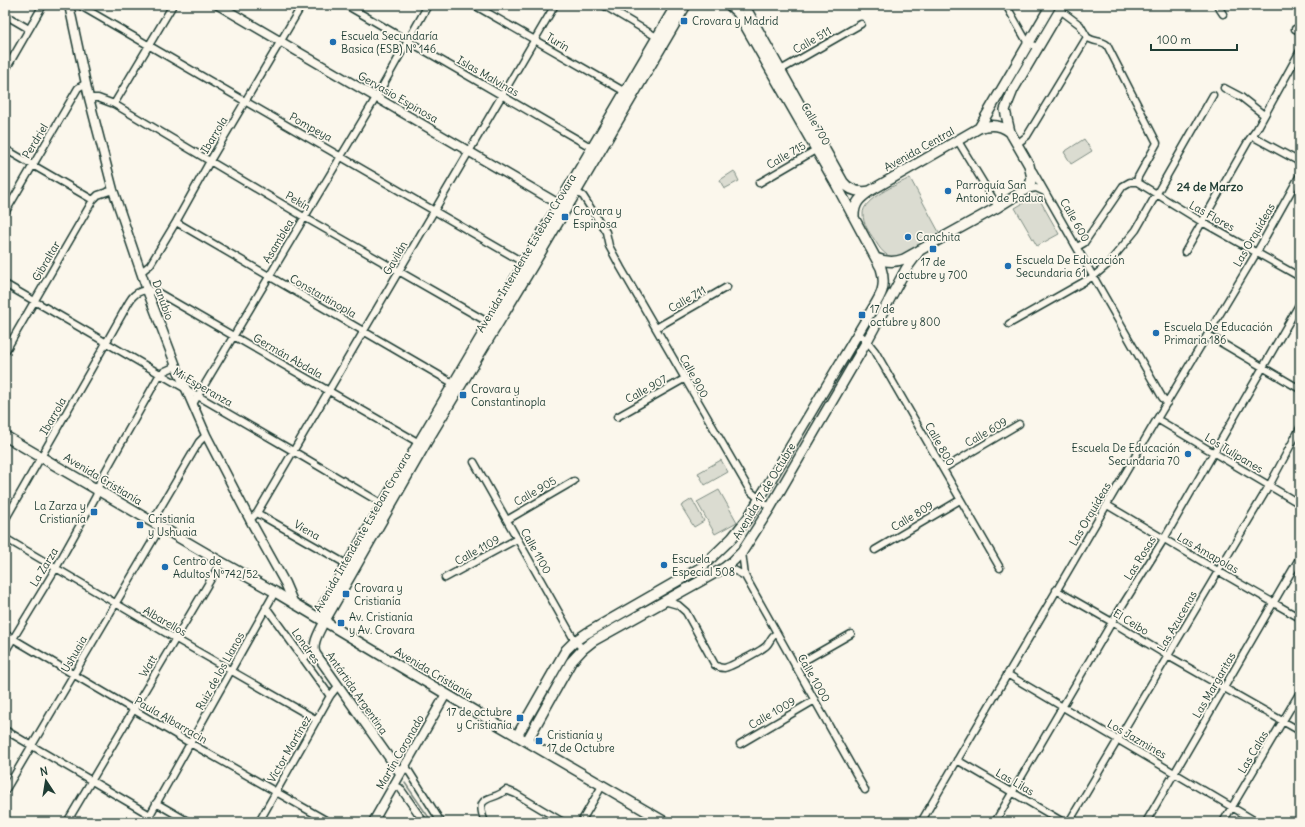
<svg xmlns="http://www.w3.org/2000/svg" width="1305" height="827" viewBox="0 0 1305 827" font-family="Delius,sans-serif">
	<style>
		.green { fill: #dbdcd1; stroke: #7d8c82 }
		.lines { fill: none; stroke-linecap: round; stroke-linejoin: round }
		.stream { stroke: #74847b; stroke-width: 1.5 }
		.minor-casing { stroke: #1f3d34; stroke-width: 9 }
		.tertiary-casing { stroke: #1f3d34; stroke-width: 11 }
		.secondary-casing { stroke: #1f3d34; stroke-width: 12 }
		.minor { stroke: #fbf7ec; stroke-width: 6 }
		.tertiary { stroke: #fbf7ec; stroke-width: 8 }
		.secondary { stroke: #fbf7ec; stroke-width: 9 }
		.poi-dot { fill: #1f6fb2; stroke: #fbf7ec; stroke-width: 1.5 }
		.labels { text-anchor: middle; stroke-width: 3.5; stroke-linejoin: round; paint-order: stroke }
		.poi-label { font-size: 11px; fill: #1f3d34; stroke: #fbf7ec; text-anchor: start }
		.street-label { font-size: 11px; fill: #1f3d34; stroke: #fbf7ec }
		.neighbourhood-label { font-size: 12px; font-weight: bold; fill: #1f3d34; stroke: #fbf7ec }
	</style>
	<rect width="100%" height="100%" fill="#fbf7ec"/>
	<filter id="ink" filterUnits="userSpaceOnUse"><feTurbulence type="fractalNoise" baseFrequency=".025" numOctaves="2"/><feDisplacementMap in="SourceGraphic" scale="8" xChannelSelector="R" yChannelSelector="G"/><feConvolveMatrix kernelMatrix="1 2 1 2 8 2 1 2 1" color-interpolation-filters="sRGB"/></filter>
	<g filter="url(#ink)">
		<path class="green" d="M1084 139 1092 151 1071 164 1064 152Z
			M734 171 739 181 724 189 720 180Z
			M910 178 940 234 897 258C885 257 880 249 874 239 869 232 863 224 863 214 862 199 898 184 910 178Z
			M1037 195 1059 234 1037 246 1015 208Z
			M721 460 728 472 705 485 698 473Z
			M719 490 737 522 715 534 697 502Z
			M692 499 704 521 694 527 681 506Z"/>
		<g class="lines">
			<path class="stream" d="M405 783 432 822"/>
			<defs>
				<path id="minor" d="M79 5 526 264
					M346 5 594 149
					M474 5 627 93
					M603 5 660 39
					M1006 5 1026 40 1037 48
					M1217 5 1223 14
					M5 15 29 29
					M1295 29 1300 31
					M1087 37C1094 43 1102 40 1107 45L1156 141 1157 143 1138 177 1137 182
					M5 71 43 5
					M779 71 861 24
					M1224 88 1241 97 1264 115
					M89 98H98L114 104 304 217 491 324
					M114 104 173 5
					M1252 136 1300 162
					M958 141 998 207
					M1017 144 1027 136 1087 37 1080 25 1060 10
					M5 149 93 200
					M1033 171 1162 397 1167 403
					M759 183 819 148
					M1025 190 1036 188 1045 192
					M576 192 583 196 606 232 609 246 621 268 750 491 770 508
					M5 213 78 88 86 83
					M176 222 456 385
					M1077 247 1084 243 1123 186 1130 182H1137L1202 222 1300 277
					M1185 252 1249 140 1257 129 1300 51
					M141 272 150 265 176 222 210 161 302 5
					M5 284 293 451 386 506
					M1009 324 1094 276 1107 265 1136 230 1213 95
					M656 328 727 287
					M858 333 867 341 875 351 1000 568
					M1208 335 1300 389
					M5 352 93 200 98 195 113 190
					M193 404 377 96 428 5
					M617 417 684 379
					M1157 419 1300 504
					M474 462 575 641 583 649
					M943 469 1019 424
					M1107 505 1218 571 1300 618
					M257 513 348 565
					M5 520 106 343 129 302C135 291 145 288 157 292L421 444
					M250 520 257 513 555 5
					M507 520 574 481
					M152 522 199 442 206 435
					M5 538 176 639 317 720
					M875 550 960 500
					M742 552 745 576 865 790
					M724 568 734 570 745 576
					M445 578 517 539
					M1056 590 1112 622 1168 656 1300 731
					M664 601 678 605 686 612 715 665C718 667 721 668 724 668 730 667 763 650 767 645 771 640 771 636 777 633
					M266 607 330 696
					M5 634 190 743 329 822
					M5 652 56 568 90 507 96 496 100 481 160 374 165 371 176 366
					M303 659 314 650
					M795 666 851 634
					M1007 674 1257 822
					M5 730 150 815
					M740 744 815 700
					M957 760 1063 822
					M405 765 441 822
					M394 785 400 788 424 822
					M5 791 156 535 159 526
					M156 803 189 822
					M5 819 9 822
					M67 822 221 562
					M146 822 275 592
					M259 822 330 696 338 686
					M485 822C473 793 493 802 506 790L516 794 563 822
					M581 822 602 786
					M921 822 1157 419 1257 252 1300 175
					M995 822 1112 622 1164 539 1300 303
					M1069 822 1269 486 1300 428
					M1146 822 1300 557
					M1223 822 1300 692"/>
				<path id="tertiary" d="M69 5 89 98 113 190 147 290 176 366 206 435 250 520 285 583 294 604
					M218 5 564 207
					M324 622C320 631 311 644 316 654L400 773
					M373 822 446 694"/>
				<path id="secondary" d="M744 5 843 182C850 191 859 193 870 191
					M979 128 1051 5
					M854 216C854 203 860 198 870 191L979 128C990 124 1000 124 1010 132
					M876 258C885 262 894 263 904 259L998 207 1025 190 1030 185 1032 178 1029 165 1010 132 1005 110 1013 90 1063 5
					M5 436 221 562 275 592 483 716 665 822
					M324 622 426 443 532 267 686 5
					M324 622 322 610 324 604 676 5
					M517 736 566 650 575 641 587 633 702 567 732 538 748 518 867 318C878 299 888 290 881 268L837 186 738 13 729 5
					M527 741 571 662 583 649 593 641 724 568 733 561 742 552 770 508 867 341 906 269 920 250"/>
			</defs>
			<use href="#minor" class="minor-casing"/>
			<use href="#tertiary" class="tertiary-casing"/>
			<use href="#secondary" class="secondary-casing"/>
			<use href="#minor" class="minor"/>
			<use href="#tertiary" class="tertiary"/>
			<use href="#secondary" class="secondary"/>
		</g>
	</g>
	<g class="poi-dot">
		<rect x="680" y="17" width="8" height="8" rx="2"/>
		<circle cx="333" cy="42" r="4"/>
		<circle cx="948" cy="191" r="4"/>
		<rect x="561" y="213" width="8" height="8" rx="2"/>
		<circle cx="908" cy="237" r="4"/>
		<rect x="929" y="245" width="8" height="8" rx="2"/>
		<circle cx="1008" cy="266" r="4"/>
		<rect x="858" y="311" width="8" height="8" rx="2"/>
		<circle cx="1156" cy="333" r="4"/>
		<rect x="459" y="391" width="8" height="8" rx="2"/>
		<circle cx="1188" cy="454" r="4"/>
		<rect x="90" y="508" width="8" height="8" rx="2"/>
		<rect x="136" y="521" width="8" height="8" rx="2"/>
		<circle cx="664" cy="565" r="4"/>
		<circle cx="165" cy="567" r="4"/>
		<rect x="342" y="590" width="8" height="8" rx="2"/>
		<rect x="337" y="619" width="8" height="8" rx="2"/>
		<rect x="516" y="714" width="8" height="8" rx="2"/>
		<rect x="535" y="737" width="8" height="8" rx="2"/>
	</g>
	<g class="labels">
		<g class="poi-label">
			<text x="692" y="25">Crovara y Madrid</text>
			<text x="341" y="40">Escuela Secundaría<tspan x="341" dy="13">Basica (ESB) N° 146</tspan></text>
			<text x="956" y="189">Parroquía San<tspan x="956" dy="13">Antonio de Padua</tspan></text>
			<text x="573" y="215">Crovara y<tspan x="573" dy="13">Espinosa</tspan></text>
			<text x="916" y="241">Canchita</text>
			<text x="1016" y="264">Escuela De Educación<tspan x="1016" dy="13">Secundaria 61</tspan></text>
			<text x="933" y="266" text-anchor="middle">17 de<tspan x="933" dy="13">octubre y 700</tspan></text>
			<text x="870" y="313">17 de<tspan x="870" dy="13">octubre y 800</tspan></text>
			<text x="1164" y="331">Escuela De Educación<tspan x="1164" dy="13">Primaria 186</tspan></text>
			<text x="471" y="393">Crovara y<tspan x="471" dy="13">Constantinopla</tspan></text>
			<text x="1180" y="452" text-anchor="end">Escuela De Educación<tspan x="1180" dy="13">Secundaria 70</tspan></text>
			<text x="86" y="510" text-anchor="end">La Zarza y<tspan x="86" dy="13">Cristianía</tspan></text>
			<text x="148" y="523">Cristianía<tspan x="148" dy="13">y Ushuaia</tspan></text>
			<text x="672" y="563">Escuela<tspan x="672" dy="13">Especial 508</tspan></text>
			<text x="173" y="565">Centro de<tspan x="173" dy="13">Adultos Nº742/52</tspan></text>
			<text x="354" y="592">Crovara y<tspan x="354" dy="13">Cristianía</tspan></text>
			<text x="349" y="621">Av. Cristianía<tspan x="349" dy="13">y Av. Crovara</tspan></text>
			<text x="512" y="716" text-anchor="end">17 de octubre<tspan x="512" dy="13">y Cristianía</tspan></text>
			<text x="547" y="739">Cristianía y<tspan x="547" dy="13">17 de Octubre</tspan></text>
		</g>
		<g class="street-label">
			<text transform="translate(812 40) rotate(-30)" y="4">Calle 511</text>
			<text transform="translate(558 42) rotate(31)" y="4">Turín</text>
			<text transform="translate(488 76) rotate(30)" y="4">Islas Malvinas</text>
			<text transform="translate(398 97) rotate(30)" y="4">Gervasio Espinosa</text>
			<text transform="translate(816 124) rotate(60)" y="4">Calle 700</text>
			<text transform="translate(311 127) rotate(29)" y="4">Pompeya</text>
			<text transform="translate(214 135) rotate(-59)" y="4">Ibarrola</text>
			<text transform="translate(35 141) rotate(-59)" y="4">Perdriel</text>
			<text transform="translate(919 149) rotate(-29)" y="4">Avenida Central</text>
			<text transform="translate(786 155) rotate(-30)" y="4">Calle 715</text>
			<text transform="translate(298 201) rotate(30)" y="4">Pekín</text>
			<text transform="translate(1212 216) rotate(29)" y="4">Las Flores</text>
			<text transform="translate(1075 220) rotate(60)" y="4">Calle 600</text>
			<text transform="translate(1254 235) rotate(-60)" y="4">Las Orquídeas</text>
			<text transform="translate(278 241) rotate(-59)" y="4">Asamblea</text>
			<text transform="translate(526 253) rotate(-59)" y="4">Avenida Intendente Esteban Crovara</text>
			<text transform="translate(395 258) rotate(-60)" y="4">Gavilán</text>
			<text transform="translate(46 261) rotate(-60)" y="4">Gibraltar</text>
			<text transform="translate(323 296) rotate(30)" y="4">Constantinopla</text>
			<text transform="translate(687 299) rotate(-30)" y="4">Calle 711</text>
			<text transform="translate(163 300) rotate(70)" y="4">Danubio</text>
			<text transform="translate(288 356) rotate(30)" y="4">Germán Abdala</text>
			<text transform="translate(694 376) rotate(61)" y="4">Calle 900</text>
			<text transform="translate(203 387) rotate(30)" y="4">Mi Esperanza</text>
			<text transform="translate(646 389) rotate(-29)" y="4">Calle 907</text>
			<text transform="translate(53 416) rotate(-60)" y="4">Ibarrola</text>
			<text transform="translate(986 432) rotate(-30)" y="4">Calle 609</text>
			<text transform="translate(940 444) rotate(60)" y="4">Calle 800</text>
			<text transform="translate(1234 453) rotate(31)" y="4">Los Tulipanes</text>
			<text transform="translate(103 479) rotate(31)" y="4">Avenida Cristianía</text>
			<text transform="translate(535 491) rotate(-30)" y="4">Calle 905</text>
			<text transform="translate(764 491) rotate(-59)" y="4">Avenida 17 de Octubre</text>
			<text transform="translate(1090 514) rotate(-60)" y="4">Las Orquídeas</text>
			<text transform="translate(912 516) rotate(-31)" y="4">Calle 809</text>
			<text transform="translate(307 530) rotate(30)" y="4">Viena</text>
			<text transform="translate(362 532) rotate(-60)" y="4">Avenida Intendente Esteban Crovara</text>
			<text transform="translate(477 550) rotate(-29)" y="4">Calle 1109</text>
			<text transform="translate(536 551) rotate(61)" y="4">Calle 1100</text>
			<text transform="translate(1208 553) rotate(30)" y="4">Las Amapolas</text>
			<text transform="translate(1140 558) rotate(-58)" y="4">Las Rosas</text>
			<text transform="translate(44 567) rotate(-59)" y="4">La Zarza</text>
			<text transform="translate(165 621) rotate(30)" y="4">Albarellos</text>
			<text transform="translate(1177 621) rotate(-60)" y="4">Las Azucenas</text>
			<text transform="translate(1131 622) rotate(31)" y="4">El Ceibo</text>
			<text transform="translate(306 646) rotate(55)" y="4">Londres</text>
			<text transform="translate(74 654) rotate(-60)" y="4">Ushuaia</text>
			<text transform="translate(148 666) rotate(-59)" y="4">Watt</text>
			<text transform="translate(220 671) rotate(-61)" y="4">Ruiz de los Llanos</text>
			<text transform="translate(434 673) rotate(31)" y="4">Avenida Cristianía</text>
			<text transform="translate(814 678) rotate(60)" y="4">Calle 1000</text>
			<text transform="translate(1214 685) rotate(-60)" y="4">Las Margaritas</text>
			<text transform="translate(357 693) rotate(55)" y="4">Antártida Argentina</text>
			<text transform="translate(772 713) rotate(-30)" y="4">Calle 1009</text>
			<text transform="translate(171 720) rotate(30)" y="4">Paula Albarracin</text>
			<text transform="translate(1137 739) rotate(30)" y="4">Los Jazmines</text>
			<text transform="translate(289 749) rotate(-60)" y="4">Víctor Martínez</text>
			<text transform="translate(400 752) rotate(-60)" y="4">Martín Coronado</text>
			<text transform="translate(1253 752) rotate(-59)" y="4">Las Calas</text>
			<text transform="translate(1015 782) rotate(30)" y="4">Las Lilas</text>
		</g>
		<g class="neighbourhood-label">
			<text x="1210" y="191">24 de Marzo</text>
		</g>
	</g>
	<rect width="1305" height="827" fill="none" stroke="#fbf7ec" stroke-width="20"/>
	<rect x="10" y="10" width="1285" height="807" fill="none" stroke="#1f3d34" stroke-width="1.5" filter="url(#ink)"/>
	<g transform="translate(46 781) rotate(348)" stroke="#fbf7ec" stroke-width="3" paint-order="stroke">
	<path d="M0-3L7 15L0 10L-7 15Z" fill="#1f3d34"/>
	<text y="-6" font-size="11" font-weight="bold" text-anchor="middle" fill="#1f3d34">N</text>
	</g>
	<path d="M1151 44v6h86v-6" fill="none" stroke="#1f3d34" stroke-width="2"/>
	<text x="1157" y="44" font-size="12" fill="#1f3d34" stroke="#fbf7ec" stroke-width="3" paint-order="stroke">100 m</text>
</svg>
